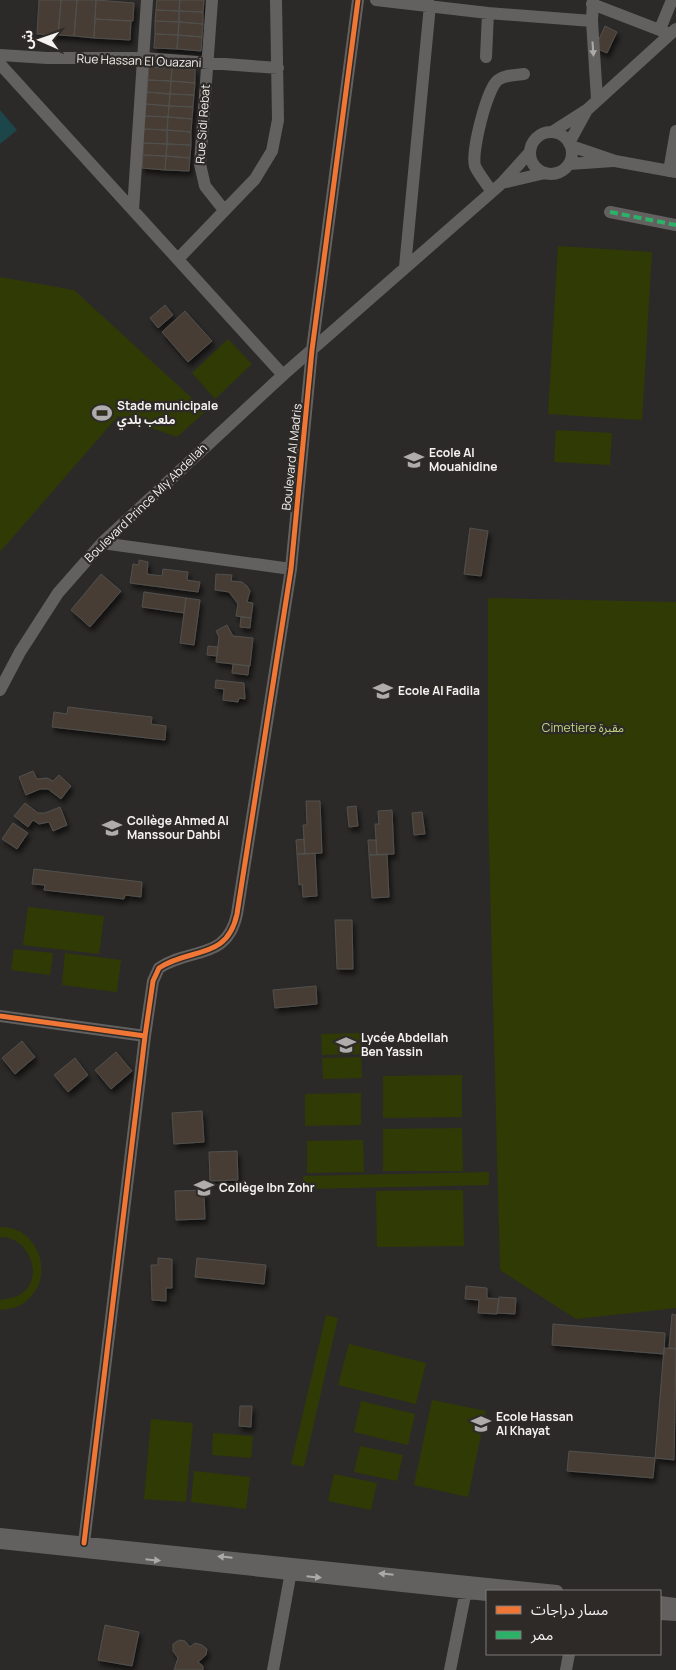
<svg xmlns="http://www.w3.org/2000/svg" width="676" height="1670" viewBox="0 0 676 1670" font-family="Manrope,'Noto Sans Arabic',sans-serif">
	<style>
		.green { fill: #303a05 }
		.water { fill: #1c464a }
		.building { fill: #473e34; stroke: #51504e; filter: url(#shadow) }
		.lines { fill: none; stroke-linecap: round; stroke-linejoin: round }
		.minor { stroke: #63615f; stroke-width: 12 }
		.quiet { stroke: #2db169; stroke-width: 4; stroke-dasharray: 8 4; stroke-linecap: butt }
		.cycleway-casing { stroke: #2d2a27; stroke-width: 8 }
		.cycleway { stroke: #f07635; stroke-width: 5 }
		.oneway { fill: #acaaa8 }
		.labels { text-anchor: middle; stroke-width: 4.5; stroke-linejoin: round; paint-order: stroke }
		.street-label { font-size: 12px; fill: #f5f3f1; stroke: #2d2a27 }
		.poi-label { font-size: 12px; font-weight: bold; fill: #f5f3f1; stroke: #2d2a27; text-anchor: start }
		.park-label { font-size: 12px; fill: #c1d780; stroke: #2d2a27 }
	</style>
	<defs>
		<filter id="shadow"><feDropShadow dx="2.5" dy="4.5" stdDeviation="2.5" flood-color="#0009"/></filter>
	</defs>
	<rect width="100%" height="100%" fill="#2c2a28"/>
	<path class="green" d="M558 246 652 252 642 420 548 414Z
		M0 277 74 290 206 411 177 437 118 416 0 552Z
		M228 339 252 364 215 399 192 373Z
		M556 430 612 433 610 465 554 462Z
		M488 598 676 602V1308L576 1319 500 1270 488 808Z
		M28 907 104 916 99 954 23 945Z
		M14 949 53 953 50 975 11 970Z
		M65 953 121 960 117 992 62 985Z
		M361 1033V1054L322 1055 321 1034Z
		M361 1057 362 1078 323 1079 322 1058Z
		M462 1075V1117L383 1118V1076Z
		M361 1093V1125L305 1126V1094Z
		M462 1128 463 1171H383V1129Z
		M363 1140 364 1172 307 1173V1141Z
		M489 1172V1185L304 1189 303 1176Z
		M463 1190 464 1246 377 1247 376 1191Z
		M0 1227C39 1226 57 1278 25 1302 18 1308 9 1309 0 1310V1300C5 1299 11 1298 15 1297 48 1284 31 1236 0 1237Z
		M326 1315 338 1318 304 1467 291 1464Z
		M349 1344 426 1363 416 1404 338 1385Z
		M432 1400 486 1411 468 1497 414 1485Z
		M361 1401 415 1414 408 1445 354 1432Z
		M151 1419 193 1423 186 1502 144 1499Z
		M213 1433 253 1436 251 1458 212 1455Z
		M360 1446 403 1455 397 1481 354 1472Z
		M194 1471 250 1477 246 1509 191 1502Z
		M334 1474 377 1483 371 1510 328 1501Z"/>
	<path class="water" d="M0 110 17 130 0 144Z"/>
	<path class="building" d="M39 0H61L58 35 37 34Z
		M61 0H77L74 36 58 35Z
		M77 0H96L94 38 74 36Z
		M96 0 134 3 133 21 95 19Z
		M157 0H180L179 11 156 10Z
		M180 0H204L203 12 179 11Z
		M156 10 179 11V22L155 21Z
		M179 11 203 12V24L179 22Z
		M95 19 131 21 130 40 94 38Z
		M155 21 179 22 178 35 155 34Z
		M179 22 203 24 202 37 178 35Z
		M605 26 617 32 607 53 595 48Z
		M155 34 178 35 177 49 154 48Z
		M178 35 202 37 201 51 177 49Z
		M148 67 172 68 171 81 148 80Z
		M172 68 195 69V83L171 81Z
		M148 80 171 81 170 94 147 92Z
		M171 81 195 83 194 95 170 94Z
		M147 92 170 94 169 106 146 104Z
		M170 94 194 95 193 107 169 106Z
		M146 104 169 106 168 117 145 116Z
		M169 106 193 107 192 119 168 117Z
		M145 116 168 117 167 130 144 129Z
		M168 117 192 119 191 132 167 130Z
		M144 129 167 130V144L143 143Z
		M167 130 191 132V145L167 144Z
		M143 143 167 144 166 156 143 155Z
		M167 144 191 145 190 158 166 156Z
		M143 155 166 156 165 170 142 168Z
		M166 156 190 158 189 171 165 170Z
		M165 305 173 315 158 328 150 318Z
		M185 311 212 341 188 362 162 332Z
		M470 528 488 531 481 576 464 574Z
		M139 560 148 562 147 574 162 576 163 569 188 572 187 580 200 582 198 592 130 583 133 564 139 565Z
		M101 574 121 591 90 627 71 610Z
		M216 574 232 575 231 581 242 582 247 586 250 591 247 602 253 603 251 618 236 616 238 604 229 592 215 590Z
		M144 592 186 598 184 613 142 607Z
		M186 598 200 600 194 645 180 643Z
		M241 617 251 618 250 628 240 627Z
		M227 625 233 636 253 638 250 666 216 662 219 637 216 631Z
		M208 646 218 647 217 656 207 655Z
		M233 664 249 666 248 675 232 673Z
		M216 680 244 683 245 699 239 698 238 702 223 700 224 689 215 688Z
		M68 707 152 717 151 724 166 726 165 740 52 727 54 712 67 714Z
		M33 771 37 779 47 778 53 781 59 775 71 786 61 799 48 789H40L26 795 19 777Z
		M306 801H320L322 853 305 854 303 825H307Z
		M25 803 38 813H45L60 807 67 825 53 831 49 822 39 824 33 820 28 827 14 816Z
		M356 806 358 826 349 827 347 807Z
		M392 810 394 854 377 855 375 824H379L378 811Z
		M422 812 425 834 414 835 412 813Z
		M13 823 28 833 17 849 2 839Z
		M304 839 305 854H297L296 840Z
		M368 840H376L377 855H369Z
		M315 853 317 896 303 897 302 884 299 885 297 854Z
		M387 854 389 897 372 898 369 855Z
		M34 869 142 882 141 897 125 895 124 899 44 890 45 885 32 884Z
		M335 920H352L353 969H337Z
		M316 986 317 1004 275 1008 273 990Z
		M22 1041 35 1057 15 1074 2 1058Z
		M116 1052 132 1071 111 1089 95 1070Z
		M75 1058 88 1075 68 1092 54 1075Z
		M202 1111 204 1142 174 1144 172 1113Z
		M237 1151 238 1180 210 1181 209 1152Z
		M204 1190 205 1219 176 1220 175 1191Z
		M158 1258 172 1259V1288H166V1301L152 1300 151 1265H158Z
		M197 1258 266 1265 264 1284 195 1277Z
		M466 1286 487 1288V1298L499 1299 497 1314 478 1313 479 1300 465 1299Z
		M499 1297 516 1298 515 1314 497 1313Z
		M672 1314 676 1315V1349L669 1348Z
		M553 1324 665 1333 664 1354 552 1345Z
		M664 1348 676 1349 674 1460 655 1458Z
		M240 1406H252L251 1427 239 1426Z
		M569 1451 655 1458 653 1478 567 1471Z
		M105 1625 139 1632 132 1666 98 1660Z
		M179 1640 185 1641 190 1647 195 1643 202 1645 207 1649 206 1655 198 1662 203 1666V1670H174L178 1658 173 1651V1644Z"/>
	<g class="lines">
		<path class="minor" d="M212 0 200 164 205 186 224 210
			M376 0 488 13 592 21
			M593 0 592 21 597 99
			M592 4 670 34
			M660 29 672 0
			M0 55 47 58H143L278 68
			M486 57 488 13
			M0 64 283 375
			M552 132 588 109 676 29
			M530 153a21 21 0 1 1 42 0a21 21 0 1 1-42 0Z
			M569 143 587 110
			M571 146 615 161 676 172
			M569 164 613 161
			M669 171 676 131
			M502 183 545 173
			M492 192C487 184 479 175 475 166 471 152 487 88 498 80 505 75 515 75 524 74
			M133 210 147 0
			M610 212 676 225
			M178 259 255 179 272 151 278 120 276 0
			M405 267 430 5
			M102 543 291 569
			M0 690 20 652 58 593 102 543 283 375 502 183 530 152
			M0 1016 145 1036 84 1543
			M145 1036 153 981 159 968C190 947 227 961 237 914L291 569 312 350 358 0
			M0 1534 557 1591
			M0 1543 487 1595
			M660 1602 676 1604
			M660 1614 676 1615
			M273 1670 292 1566
			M450 1670 467 1585
			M566 1670 569 1654"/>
		<path class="quiet" d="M610 212 676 225"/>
		<defs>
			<path id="cycleway" d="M0 1016 145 1036 84 1543
				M145 1036 153 981 159 968C190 947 227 961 237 914L291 569 312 350 358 0"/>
		</defs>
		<use href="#cycleway" class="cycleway-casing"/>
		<use href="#cycleway" class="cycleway"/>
	</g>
	<defs><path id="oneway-solid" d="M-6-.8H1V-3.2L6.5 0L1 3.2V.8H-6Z" transform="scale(1.25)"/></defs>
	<g class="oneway">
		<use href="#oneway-solid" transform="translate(593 49) rotate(86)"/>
		<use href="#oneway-solid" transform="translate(225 1557) rotate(-174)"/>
		<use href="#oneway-solid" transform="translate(153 1560) rotate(6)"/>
		<use href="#oneway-solid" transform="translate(386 1574) rotate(-174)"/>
		<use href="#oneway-solid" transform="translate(314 1577) rotate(6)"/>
	</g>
	<defs>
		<symbol id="stadium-bare" viewBox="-9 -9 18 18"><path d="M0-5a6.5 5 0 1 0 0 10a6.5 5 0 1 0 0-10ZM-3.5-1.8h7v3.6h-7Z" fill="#afadab" stroke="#2d2a27" stroke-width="2.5" paint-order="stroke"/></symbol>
		<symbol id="school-bare" viewBox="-9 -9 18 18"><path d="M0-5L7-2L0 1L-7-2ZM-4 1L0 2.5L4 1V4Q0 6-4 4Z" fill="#afadab" stroke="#2d2a27" stroke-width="2.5" paint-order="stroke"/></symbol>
	</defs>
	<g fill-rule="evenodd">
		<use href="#stadium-bare" x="88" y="399" width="28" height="28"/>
		<use href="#school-bare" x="400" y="446" width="28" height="28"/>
		<use href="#school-bare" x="369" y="677" width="28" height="28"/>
		<use href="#school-bare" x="98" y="814" width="28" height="28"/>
		<use href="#school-bare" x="332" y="1031" width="28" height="28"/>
		<use href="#school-bare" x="190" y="1174" width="28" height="28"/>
		<use href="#school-bare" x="467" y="1410" width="28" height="28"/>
	</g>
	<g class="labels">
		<g class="street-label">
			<text transform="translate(139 61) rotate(2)" y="4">Rue Hassan El Ouazani</text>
			<text transform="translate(203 124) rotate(-86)" y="4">Rue Sidi Rebat</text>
			<text transform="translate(292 457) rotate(-84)" y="4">Boulevard Al Madris</text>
			<text transform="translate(146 503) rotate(-44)" y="4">Boulevard Prince Mly Abdellah</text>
		</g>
		<g class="poi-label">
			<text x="117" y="410">Stade municipale<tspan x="117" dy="14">ملعب بلدي</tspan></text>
			<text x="429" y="457">Ecole Al<tspan x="429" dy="14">Mouahidine</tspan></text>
			<text x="398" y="695">Ecole Al Fadila</text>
			<text x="127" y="825">Collège Ahmed Al<tspan x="127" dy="14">Manssour Dahbi</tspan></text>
			<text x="361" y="1042">Lycée Abdellah<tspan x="361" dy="14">Ben Yassin</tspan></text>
			<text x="219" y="1192">Collège Ibn Zohr</text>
			<text x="496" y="1421">Ecole Hassan<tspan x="496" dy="14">Al Khayat</tspan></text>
		</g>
		<g class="park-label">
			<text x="583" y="732">Cimetiere مقبرة</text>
		</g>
	</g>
	<rect x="486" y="1590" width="175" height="65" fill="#2d2a27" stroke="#7d7a78"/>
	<rect x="496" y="1606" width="25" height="8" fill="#f07635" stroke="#7d7a78"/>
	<text x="531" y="1615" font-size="15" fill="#f5f3f1">مسار دراجات</text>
	<rect x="496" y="1631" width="25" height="8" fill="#2db169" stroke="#7d7a78"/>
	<text x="531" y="1640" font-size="15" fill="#f5f3f1">ممر</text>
	<g transform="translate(40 40) rotate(272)" stroke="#2d2a27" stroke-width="4" paint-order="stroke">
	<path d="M0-4L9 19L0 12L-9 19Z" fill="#f5f3f1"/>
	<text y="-8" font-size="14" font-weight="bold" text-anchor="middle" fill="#f5f3f1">ش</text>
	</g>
</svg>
